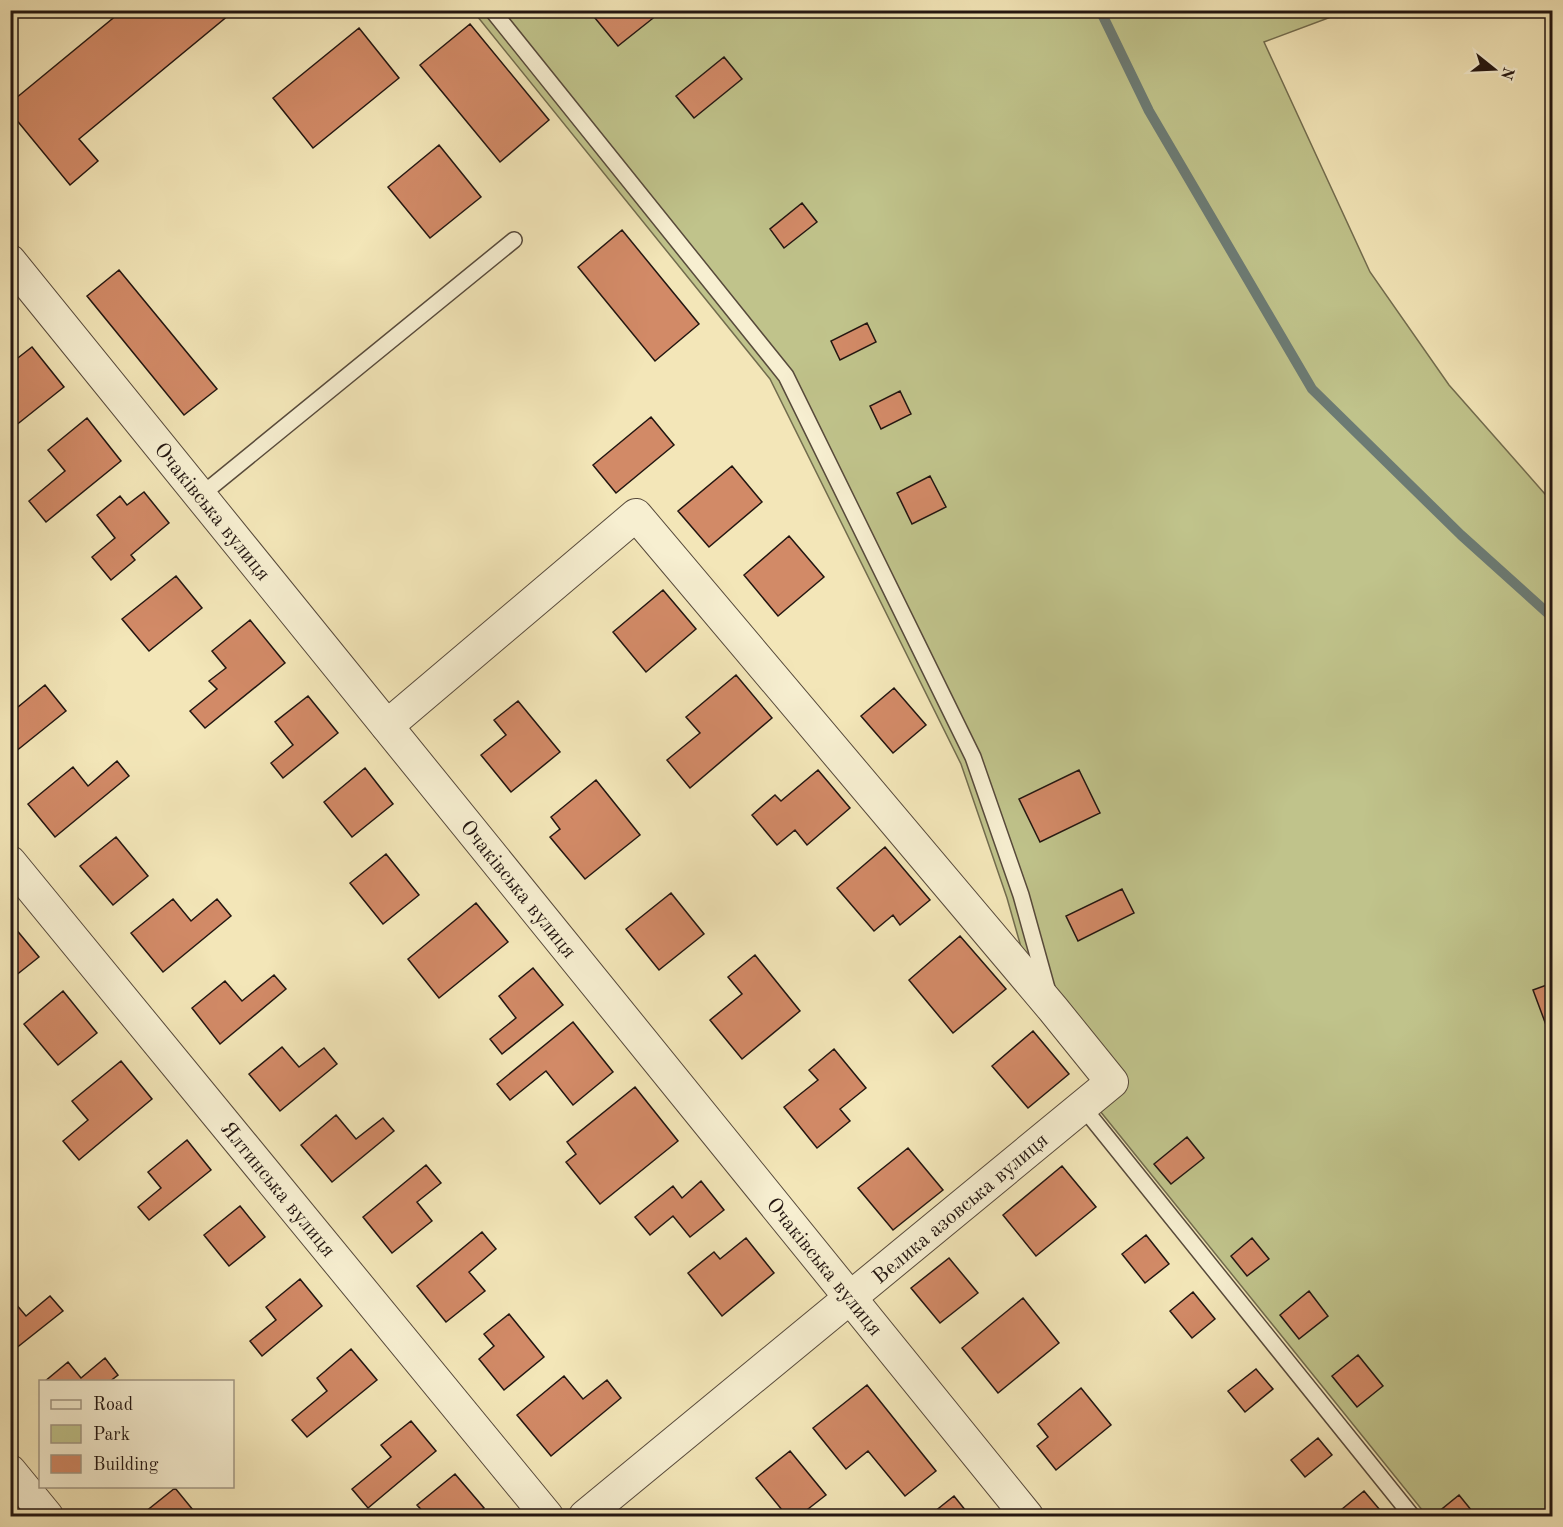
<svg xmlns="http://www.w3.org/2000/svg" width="1563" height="1527" viewBox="0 0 1563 1527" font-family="'Old Standard TT',serif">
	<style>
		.green { fill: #c0c38b; stroke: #726c4e; stroke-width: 1.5 }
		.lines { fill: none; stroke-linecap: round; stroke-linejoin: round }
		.stream { stroke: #6c7b74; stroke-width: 10 }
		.building { fill: #d28a67; stroke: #231611; stroke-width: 1.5 }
		.lane-casing { stroke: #574a3b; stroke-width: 18 }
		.street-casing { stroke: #574a3b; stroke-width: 34 }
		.lane { stroke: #f7efd1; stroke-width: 15 }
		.street { stroke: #f7efd1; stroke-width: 32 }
		.labels { text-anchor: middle; stroke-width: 5; stroke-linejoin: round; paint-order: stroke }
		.street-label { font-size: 21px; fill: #231611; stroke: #f7efd1 }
	</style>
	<rect width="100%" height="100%" fill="#f3e6b8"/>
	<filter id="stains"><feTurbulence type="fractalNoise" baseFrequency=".00333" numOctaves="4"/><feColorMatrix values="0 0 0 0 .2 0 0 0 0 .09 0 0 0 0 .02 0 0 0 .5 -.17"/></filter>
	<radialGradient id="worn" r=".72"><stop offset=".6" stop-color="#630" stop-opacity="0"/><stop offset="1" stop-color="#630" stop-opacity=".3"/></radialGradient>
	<path class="green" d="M473 11H1347L1264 42 1370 272 1449 385 1552 502V1516H1427L1096 1106 1123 1085 1025 961 1007 898 961 764 770 379Z"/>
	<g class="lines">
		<path class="stream" d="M1100 10 1149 111 1312 389 1461 535 1552 617"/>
	</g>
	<path class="building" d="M123 10H235L79 139 98 161 70 185 10 112V103Z
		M603 10H653L657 15 618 46 595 18Z
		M470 24 549 120 500 162 420 65Z
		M359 28 399 78 313 148 273 98Z
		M724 57 742 79 694 118 676 96Z
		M439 145 481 197 430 238 388 187Z
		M802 203 817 222 784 248 770 229Z
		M622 230 699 324 655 361 578 267Z
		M119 270 217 389 184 415 87 296Z
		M867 323 876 342 840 360 831 341Z
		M32 347 64 387 10 430V364Z
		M900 391 911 414 881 429 870 406Z
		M651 417 674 445 616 493 593 465Z
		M87 418 121 461 46 522 29 501 65 471 48 450Z
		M732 466 762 502 709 547 678 511Z
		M930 476 946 507 912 524 897 493Z
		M144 492 169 523 131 555 135 560 111 580 92 557 115 538 97 515 120 496 127 505Z
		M789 536 824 577 778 616 744 575Z
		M176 576 202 608 149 651 122 619Z
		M663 590 696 629 646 672 613 632Z
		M250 620 285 663 205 728 190 711 217 689 209 681 226 668 212 651Z
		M736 675 772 718 690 788 667 760 700 733 686 717Z
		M45 685 66 711 10 756V708L13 711Z
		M894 688 926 725 893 753 861 716Z
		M308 696 338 733 283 778 271 763 293 745 275 722Z
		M518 701 560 752 511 792 481 755 506 735 494 720Z
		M117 761 129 776 55 837 28 804 73 767 88 786Z
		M365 768 393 804 352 837 324 802Z
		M818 770 850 808 807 845 795 830 777 845 752 815 775 795 781 801Z
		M1079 770 1100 813 1040 842 1019 799Z
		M596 780 640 835 585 879 550 837 560 829 551 817Z
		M116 837 148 876 113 905 80 866Z
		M885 847 930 900 900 925 893 915 874 931 837 888Z
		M386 854 419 895 383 924 350 883Z
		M1122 889 1134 913 1078 941 1066 916Z
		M671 893 704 934 659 970 626 929Z
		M173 899 191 921 217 899 231 916 163 972 131 933Z
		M476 903 508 942 439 998 408 959Z
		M10 922 39 957 10 980Z
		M960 936 1006 989 953 1033 909 980Z
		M755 955 800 1011 742 1059 710 1020 742 994 728 977Z
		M533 968 563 1005 502 1054 490 1039 516 1018 499 996Z
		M274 975 286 989 220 1044 192 1008 225 981 242 1001Z
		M1552 983V1041L1533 990Z
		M63 991 97 1033 58 1065 24 1024Z
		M573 1022 613 1072 573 1105 546 1071 510 1100 497 1084Z
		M1033 1031 1069 1074 1028 1108 992 1066Z
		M282 1047 299 1067 324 1048 337 1064 280 1111 249 1074Z
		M834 1049 866 1088 840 1109 850 1121 817 1148 784 1107 818 1080 809 1070Z
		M121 1061 152 1099 79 1160 63 1141 88 1120 72 1101Z
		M635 1087 678 1141 600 1204 566 1162 576 1154 567 1142Z
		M336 1115 356 1139 383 1118 394 1131 332 1182 301 1145Z
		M1187 1137 1204 1158 1171 1184 1154 1164Z
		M187 1140 211 1170 149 1220 138 1207 161 1188 148 1172Z
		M908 1148 943 1190 893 1230 858 1188Z
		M426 1165 441 1183 417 1202 432 1221 392 1253 363 1217Z
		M1062 1166 1096 1207 1036 1256 1003 1215Z
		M701 1181 724 1210 690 1237 673 1216 650 1235 635 1217 673 1186 682 1198Z
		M240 1206 265 1237 229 1266 204 1235Z
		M482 1232 496 1249 469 1272 485 1291 446 1322 417 1286Z
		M1146 1235 1169 1264 1145 1283 1122 1254Z
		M746 1238 774 1273 722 1316 688 1273 714 1252 720 1259Z
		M1252 1238 1269 1259 1247 1276 1231 1256Z
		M949 1258 978 1293 940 1323 911 1288Z
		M300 1279 322 1306 262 1356 250 1341 276 1320 266 1307Z
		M1309 1291 1328 1316 1299 1339 1280 1315Z
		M1193 1292 1215 1319 1192 1338 1170 1311Z
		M50 1296 63 1311 10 1353V1297L26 1316Z
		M1023 1298 1059 1343 998 1393 962 1348Z
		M509 1314 544 1357 504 1390 479 1359 494 1346 484 1334Z
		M351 1349 377 1380 307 1437 292 1420 327 1391 317 1378Z
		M1358 1355 1383 1386 1357 1407 1332 1376Z
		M105 1358 118 1375 109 1382H44L68 1362 81 1378Z
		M1256 1369 1273 1389 1245 1412 1228 1391Z
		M564 1376 583 1399 607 1380 621 1398 551 1456 517 1415Z
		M867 1385 936 1471 905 1496 868 1451 846 1469 813 1428Z
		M1081 1388 1111 1425 1056 1470 1037 1446 1048 1437 1038 1424Z
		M411 1421 436 1451 368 1508 352 1489 391 1457 381 1445Z
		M1318 1438 1332 1455 1305 1477 1291 1460Z
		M790 1451 826 1495 799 1516H787L756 1478Z
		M455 1474 484 1508 474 1516H427L417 1505Z
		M175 1488 198 1516H140Z
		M1364 1491 1385 1516H1338L1336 1514Z
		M1459 1495 1476 1516H1439L1437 1513Z
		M954 1496 970 1516H929Z"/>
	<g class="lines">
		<defs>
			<path id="lane" d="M492 10 786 376 973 757 1021 895 1048 992
				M200 496 514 240
				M1082 1106 1412 1516"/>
			<g id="street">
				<path id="s1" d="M10 261 1027 1516"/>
				<path d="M387 726 636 515 1053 1009 1112 1082 585 1516"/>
				<path id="s2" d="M10 862 547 1516"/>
				<path d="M10 1471 47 1516"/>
			</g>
		</defs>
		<use href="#lane" class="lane-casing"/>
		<use href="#street" class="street-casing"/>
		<use href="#lane" class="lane"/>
		<use href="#street" class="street"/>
	</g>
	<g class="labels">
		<g class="street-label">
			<text dy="7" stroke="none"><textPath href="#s1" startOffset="322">Очаківська вулиця</textPath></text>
			<text dy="7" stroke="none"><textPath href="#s1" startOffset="808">Очаківська вулиця</textPath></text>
			<text dy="7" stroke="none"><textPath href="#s2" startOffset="423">Ялтинська вулиця</textPath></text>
			<text transform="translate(960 1208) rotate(-40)" y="7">Велика азовська вулиця</text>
			<text dy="7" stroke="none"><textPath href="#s1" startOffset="1294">Очаківська вулиця</textPath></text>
		</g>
	</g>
	<rect width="1563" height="1527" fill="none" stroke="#f3e6b8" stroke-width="36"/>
	<rect x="12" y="12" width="1539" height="1503" fill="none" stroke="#231611" stroke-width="3"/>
	<rect x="18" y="18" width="1527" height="1491" fill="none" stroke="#231611" stroke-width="1.5"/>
	<rect x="39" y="1380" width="195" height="108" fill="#f7efd1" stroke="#a29884" stroke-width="1.5"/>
	<rect x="51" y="1400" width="30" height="9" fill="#f7efd1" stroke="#a29884" stroke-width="1.5"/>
	<text x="93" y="1410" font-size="18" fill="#231611">Road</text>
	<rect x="51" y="1425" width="30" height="18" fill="#c0c38b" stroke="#a29884" stroke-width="1.5"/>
	<text x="93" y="1440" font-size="18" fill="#231611">Park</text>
	<rect x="51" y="1455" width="30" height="18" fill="#d28a67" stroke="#a29884" stroke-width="1.5"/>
	<text x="93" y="1470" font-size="18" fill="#231611">Building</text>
	<g transform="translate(1494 69) rotate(108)" stroke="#f7efd1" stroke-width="4.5" paint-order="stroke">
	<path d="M0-4.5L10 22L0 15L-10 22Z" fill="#231611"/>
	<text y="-9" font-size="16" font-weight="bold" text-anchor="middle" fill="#231611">N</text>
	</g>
	<rect width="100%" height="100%" filter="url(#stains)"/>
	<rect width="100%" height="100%" fill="url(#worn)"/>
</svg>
